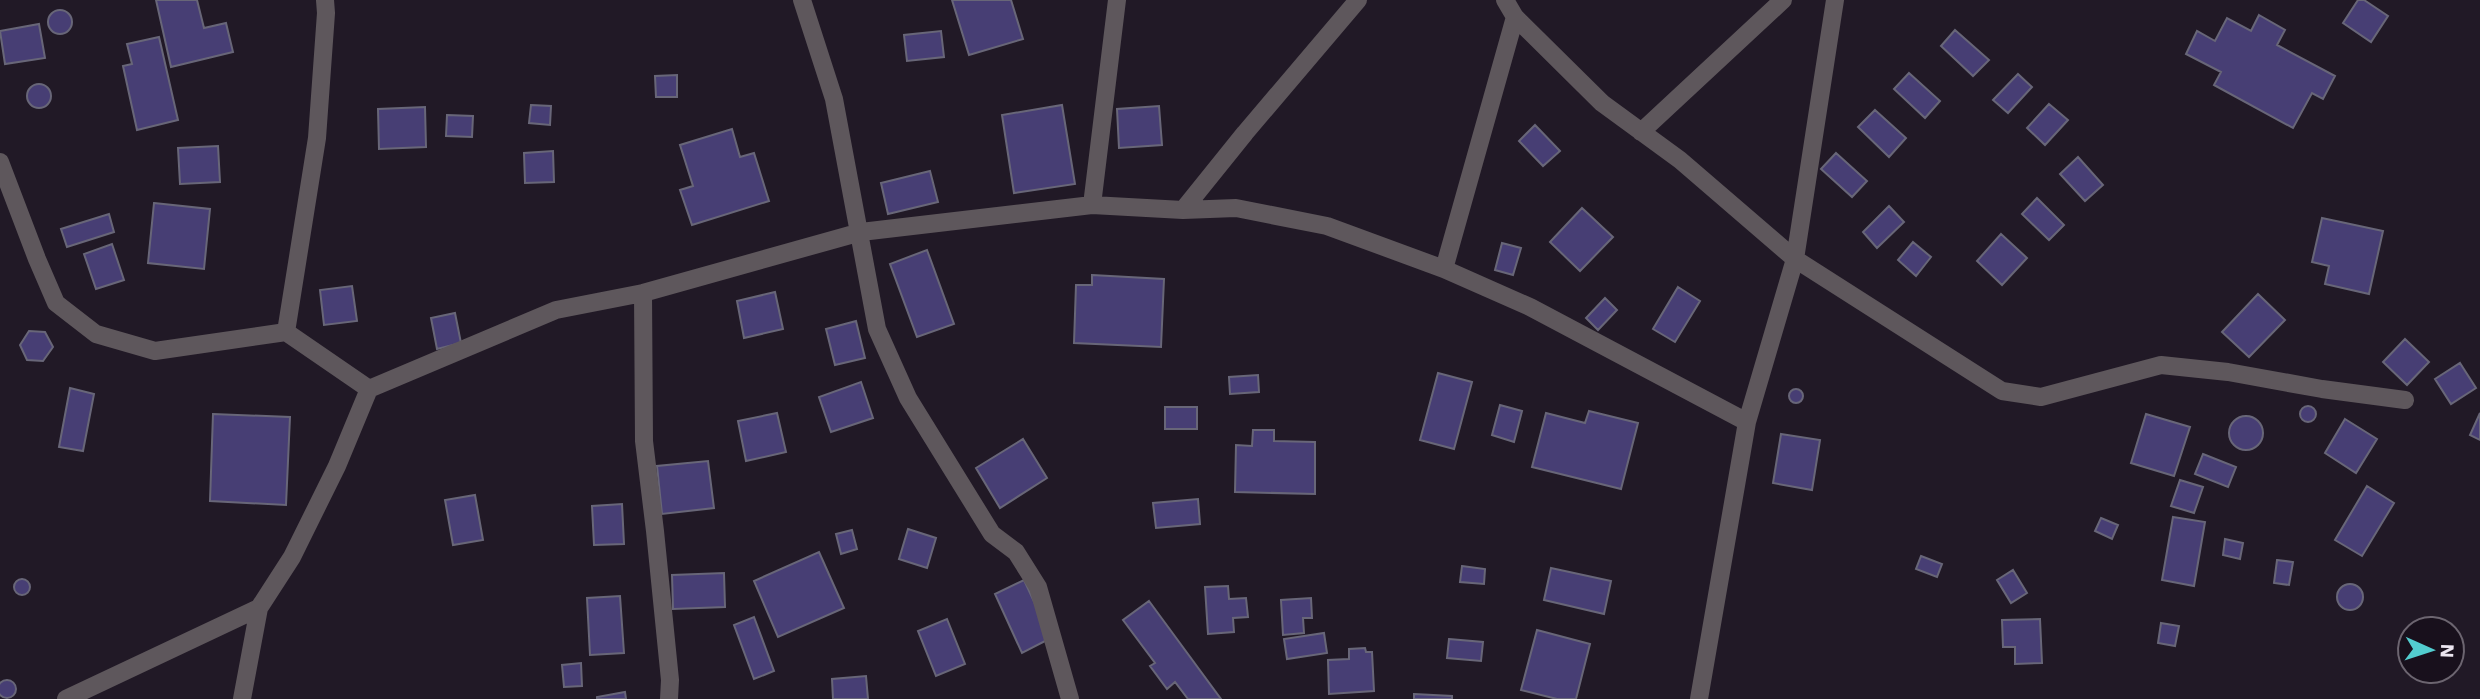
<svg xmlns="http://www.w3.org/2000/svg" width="2480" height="699" viewBox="0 0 2480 699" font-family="'Work Sans',sans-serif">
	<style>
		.building { fill: #473e74; stroke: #686678; stroke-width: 2 }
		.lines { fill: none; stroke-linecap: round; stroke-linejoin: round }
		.minor { stroke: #5e575c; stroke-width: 18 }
	</style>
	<rect width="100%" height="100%" fill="#211926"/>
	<path class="building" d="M156 0H197L204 28 226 23 233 52 171 67Z
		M952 0H1011L1023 39 969 55Z
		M2358 0H2364L2388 16 2371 42 2343 23Z
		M48 22a12 12 0 1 1 24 0a12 12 0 1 1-24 0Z
		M2259 15 2285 30 2277 45 2335 76 2323 99 2312 93 2293 128 2214 85 2221 72 2186 54 2197 31 2215 41 2227 18 2251 31Z
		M39 24 45 58 5 64 0 31Z
		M1955 30 1989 60 1973 76 1941 46Z
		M941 31 944 57 907 61 904 35Z
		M159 37 178 120 137 130 123 66 132 64 127 44Z
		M1909 73 1940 101 1925 118 1894 89Z
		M2018 74 2032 87 2008 113 1993 100Z
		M677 75V97H656L655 76Z
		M27 96a12 12 0 1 1 24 0a12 12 0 1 1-24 0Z
		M2049 104 2068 120 2045 145 2027 128Z
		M531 105 551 106 550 125 529 123Z
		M1062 105 1075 184 1014 193 1002 115Z
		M1159 106 1162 145 1119 148 1117 109Z
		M425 107 426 147 379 149 378 109Z
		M1875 110 1906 138 1889 157 1858 127Z
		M447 115 473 116 472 137 446 136Z
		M1535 125 1560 151 1543 166 1519 141Z
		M732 129 740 157 754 153 769 201 692 225 680 190 693 186 680 145Z
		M218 146 220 182 180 184 178 148Z
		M553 151 554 182 525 183 524 153Z
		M1836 153 1867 181 1852 197 1821 169Z
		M2078 157 2103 185 2085 201 2060 174Z
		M930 171 938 202 888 214 881 183Z
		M2037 198 2064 225 2049 240 2022 214Z
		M154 203 210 209 204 269 148 263Z
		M1889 206 1904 222 1877 248 1863 232Z
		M1582 208 1613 237 1580 271 1550 242Z
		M109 214 114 232 67 247 61 229Z
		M2322 218 2383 231 2369 294 2325 284 2329 266 2312 262Z
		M2001 234 2027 258 2002 285 1977 261Z
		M1913 242 1931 257 1916 276 1898 260Z
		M1502 243 1521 248 1513 275 1495 270Z
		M112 244 124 280 96 289 84 254Z
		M927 250 954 324 917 337 890 264Z
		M1092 275 1164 279 1161 347 1074 343 1076 285H1092Z
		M352 286 357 321 324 325 320 290Z
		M1678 287 1700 301 1675 342 1653 329Z
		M775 292 783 329 744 338 737 301Z
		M2258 294 2285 320 2249 357 2222 332Z
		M1605 298 1617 310 1598 330 1586 318Z
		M455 313 461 343 437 349 431 318Z
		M856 321 865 358 835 365 826 329Z
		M29 331 45 332 53 347 43 361 27 360 20 345Z
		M2405 339 2429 362 2407 385 2383 362Z
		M2460 363 2476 388 2451 404 2435 379Z
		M1438 373 1472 382 1454 449 1420 440Z
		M1258 375 1259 392 1230 394 1229 377Z
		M861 382 873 418 831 432 819 397Z
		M70 388 94 394 83 451 59 447Z
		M1789 396a7 7 0 1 1 14 0a7 7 0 1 1-14 0Z
		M1500 405 1522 411 1514 442 1492 435Z
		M2300 414a8 8 0 1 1 16 0a8 8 0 1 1-16 0Z
		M1165 407H1197V429H1165Z
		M1589 411 1638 423 1621 489 1532 467 1546 413 1585 423Z
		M777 413 786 452 746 461 738 421Z
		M2480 413V440L2470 435Z
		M213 414 290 417 286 505 210 501Z
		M2146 414 2190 427 2174 476 2131 463Z
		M2229 433a17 17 0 1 1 34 0a17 17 0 1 1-34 0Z
		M2345 419 2377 439 2356 473 2325 453Z
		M1253 430H1274V441L1315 442V494L1235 492 1236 445 1252 446Z
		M1781 434 1820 440 1812 490 1773 483Z
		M1023 439 1047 478 1000 508 976 468Z
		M2203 454 2236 467 2228 487 2195 474Z
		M708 461 714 508 662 514 657 466Z
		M2180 480 2203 487 2194 513 2171 506Z
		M2367 486 2394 503 2362 556 2335 540Z
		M475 495 483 540 453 545 445 500Z
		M1198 499 1200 524 1156 528 1153 503Z
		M622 504 624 544 594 545 592 506Z
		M2173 517 2205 522 2194 586 2162 580Z
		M2101 518 2118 525 2112 539 2095 531Z
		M908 529 936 538 927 568 899 559Z
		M852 530 857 549 841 554 836 534Z
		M2225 539 2243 543 2240 559 2223 555Z
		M819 552 844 608 778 637 754 581Z
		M1921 556 1942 564 1937 577 1916 569Z
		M2277 560 2293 562 2289 585 2274 583Z
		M1462 566 1485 569 1484 584 1460 582Z
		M1551 568 1611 581 1604 614 1544 600Z
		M2013 570 2027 593 2011 603 1997 580Z
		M724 573 725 607 673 609 672 575Z
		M14 587a8 8 0 1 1 16 0a8 8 0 1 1-16 0Z
		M1024 580 1051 638 1022 653 995 594Z
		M2337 597a13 13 0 1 1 26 0a13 13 0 1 1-26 0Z
		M1228 586 1229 599 1246 598 1248 617 1233 618 1234 632 1208 634 1205 587Z
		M620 596 624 653 590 655 587 598Z
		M1311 598 1312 618H1303L1304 633 1283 635 1281 600Z
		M1149 601 1221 699H1188L1175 682 1167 689 1150 666 1155 663 1123 620Z
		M754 617 774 671 754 679 734 625Z
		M947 619 965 664 936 676 918 631Z
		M2040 619 2042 663 2015 664V647H2003L2002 620Z
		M2161 623 2179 626 2175 646 2158 643Z
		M1537 630 1590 644 1576 699H1557L1521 690Z
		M1324 633 1327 653 1287 659 1284 639Z
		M1449 639 1483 642 1481 661 1447 658Z
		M1365 648 1366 652H1372L1374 691 1329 694 1328 660 1349 659V649Z
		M581 663 582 686 564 687 562 665Z
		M866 676 868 699H833L832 679Z
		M-2 689a9 9 0 1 1 18 0a9 9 0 1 1-18 0Z
		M625 692 626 699H597V697Z
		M1414 694 1452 696V699H1414Z"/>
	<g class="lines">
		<path class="minor" d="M325 0 326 13 317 138 286 332 369 389
			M802 0 834 99 877 329 908 398 992 534 1016 552 1038 587 1070 699
			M1505 0 1515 17 1602 103 1680 160 1795 259 2002 391 2041 397 2161 365 2228 372 2322 389 2405 400
			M1641 132 1783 0
			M0 162 37 259 56 303 96 334 155 351 286 332
			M1092 205 1117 0
			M1183 210 1245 133 1358 0
			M1444 269 1515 17
			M643 293 644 441 655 531 670 680 669 699
			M66 699 259 608 292 557 337 466 369 389 556 310 643 293 861 232 1092 205 1183 210 1236 208 1327 226 1444 269 1530 307 1747 422
			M242 699 259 608
			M1699 699 1747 422 1795 259 1835 0"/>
	</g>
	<g transform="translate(2431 650) rotate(93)"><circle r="33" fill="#18101c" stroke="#6c6570" stroke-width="2"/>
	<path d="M0-5L12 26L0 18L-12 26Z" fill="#52cdcf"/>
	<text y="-10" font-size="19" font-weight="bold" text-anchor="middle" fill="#ebe5ef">N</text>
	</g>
</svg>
